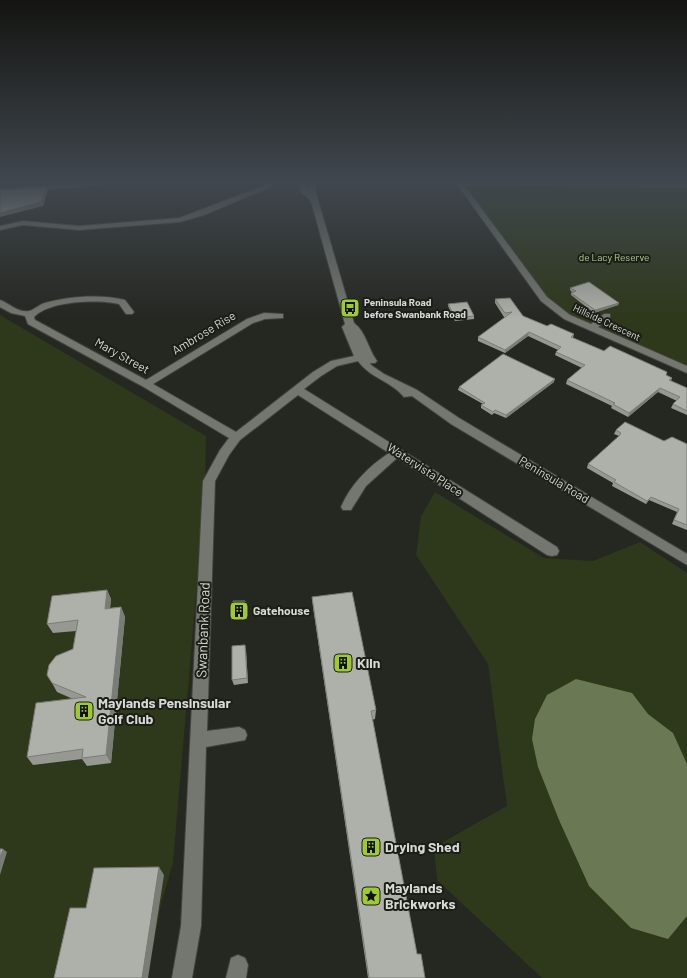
<svg xmlns="http://www.w3.org/2000/svg" width="687" height="978" viewBox="0 0 687 978" font-family="Barlow,sans-serif">
	<style>
		.green { fill: #2e381a }
		.water { fill: #6a7853 }
		.lines { fill: none; stroke-linecap: round; stroke-linejoin: round }
		.minor-casing { stroke: #42443f; stroke-width: 2 }
		.minor { fill: #74776f; fill-rule: evenodd }
		.wall { fill: #969891 }
		.shaded-wall { fill: #7a7c76 }
		.building { fill: #aeb1a9; stroke: #7a7c76 }
		.labels { text-anchor: middle; stroke-width: 4; stroke-linejoin: round; paint-order: stroke }
		.far-park-label { font-size: 10px; fill: #b7ce90; stroke: #1b1e17 }
		.far-poi-label { font-size: 10px; font-weight: bold; fill: #d7d9d4; stroke: #1b1e17; text-anchor: start }
		.far-street-label { font-size: 10px; fill: #d7d9d4; stroke: #1b1e17 }
		.street-label { font-size: 12px; fill: #d7d9d4; stroke: #1b1e17 }
		.poi-label { font-size: 12px; font-weight: bold; fill: #d7d9d4; stroke: #1b1e17; text-anchor: start }
		.near-street-label { font-size: 14px; fill: #d7d9d4; stroke: #1b1e17 }
		.near-poi-label { font-size: 14px; font-weight: bold; fill: #d7d9d4; stroke: #1b1e17; text-anchor: start }
	</style>
	<rect width="100%" height="100%" fill="#252721"/>
	<path class="green" d="M459 183 687 185V367L569 316 544 299Z
		M0 315 206 436 205 490 173 863 161 904 148 978H0Z
		M435 492 544 558 593 561 640 542 687 573V978H542L437 880 434 847 507 806 488 664 416 555 421 516Z"/>
	<path class="water" d="M576 679 632 693 648 714 673 733 687 764V916L668 939 631 928 589 886 559 820 538 767 532 739 535 719 547 695Z"/>
	<g class="lines">
		<defs>
			<path id="minor" d="M91 182H120L117 184 0 193V189Z
				M274 182H283L204 215 180 222 79 230 23 225 0 230V226L23 221 79 226 179 218Z
				M300 182H306L309 192 311 182H317L315 188 318 200 354 323C366 332 368 349 377 361L375 363H370L371 365 384 374 417 390 459 418 687 554V565L451 424 412 396 404 397C391 381 370 378 358 361L337 366 321 376 304 389 557 547 559 551 557 555 552 556 547 555 397 458 366 486 351 510H343L341 507C351 484 368 467 389 453L298 395 240 440 229 455 215 481 207 731 239 727 245 730 247 735 245 740 206 747 201 926 192 978H172L181 926 203 481 220 450 229 438 142 386 28 324 25 316 11 313 0 307V300C9 303 18 313 29 311 34 310 40 304 45 303 69 296 101 294 125 300L134 312 132 314H126L119 304C98 299 49 301 34 317L35 320 146 380 247 319 264 313 283 314V318L265 319 253 323 153 384 236 432 313 372 331 361 354 356 342 327 345 324 311 201 301 192Z
				M424 182 687 183V187L464 185 547 297 570 315 591 324 604 314H610V318L598 327 687 366V373L564 319 541 301 457 184H427Z
				M238 955 245 958 248 965 246 978H226L231 958Z"/>
		</defs>
		<use href="#minor" class="minor-casing"/>
		<use href="#minor" class="minor"/>
	</g>
	<path class="wall" d="M570 288 619 303 618 305 594 313 571 295V293L572 292 570 290Z
		M495 299 523 316 547 326 574 334 573 338 604 351 672 378 671 381 687 388V415L671 408 673 404 677 401 658 392 628 417 611 408 612 406 566 384 567 380 582 368 555 355 556 352 558 350 528 336 505 353 478 341V337L506 317H504L495 303Z
		M448 304 474 316V319L455 321 448 306Z
		M554 382 506 418 494 413 492 415 481 408V405L483 404 458 390 459 387Z
		M616 430 664 441 687 444V530L672 524 677 512 649 500 646 504 612 486 613 483 587 468 588 464 619 436 614 434Z
		M107 590 111 599 110 608 121 607 125 617 111 763 87 766 82 759 33 765 27 757 73 699 57 692 52 683 73 649 76 631 53 633 47 624Z
		M312 597 376 710 375 719 372 720 417 954 425 978H368L313 607Z
		M245 601V617L232 618V615Z
		M246 650 248 683 234 685 232 680Z"/>
	<path class="shaded-wall" d="M47 187 48 191 43 206 0 217V213Z
		M619 303 618 305 594 313 595 310Z
		M529 332 528 336 505 353V350Z
		M555 379 554 382 506 418V415Z
		M660 388 658 392 628 417 629 413Z
		M651 497 649 500 646 504 647 501Z
		M107 590 111 599 109 618 105 609Z
		M121 607 125 617 111 763 106 755Z
		M245 645 246 650 248 683 247 678Z
		M3 849 7 852 0 875V858Z
		M159 867 164 875 148 978H142Z"/>
	<path class="building" d="M47 187 41 202 0 213V190Z
		M589 282 619 303 595 310 571 293 576 291 570 288Z
		M510 298 523 316 547 326 551 324 574 334 571 337 604 351 610 346 667 372 666 375 672 378 669 380 687 388V411L673 404 680 397 660 388 629 413 613 404 615 403 567 380 585 365 556 352 561 347 529 332 505 350 478 337 512 312 505 313 495 299Z
		M467 302 474 316 455 318 448 304Z
		M503 354 555 379 506 415 495 410 493 412 481 405 485 403 459 387Z
		M625 422 664 441 672 437 687 444V525L674 520 679 509 651 497 647 501 614 482 616 480 588 464 619 436 621 433 616 430Z
		M107 590 105 609 121 607 106 755 82 758 83 749 27 757 36 703 86 697 52 683 47 675 49 665 56 656 73 649 78 620 47 624 52 596Z
		M352 592 376 710 371 711 417 954H421L425 978H369L312 597Z
		M233 601H245L244 615H232Z
		M245 645 247 678 232 680V646Z
		M0 849H3L0 858Z
		M159 867 142 978H54L70 908H86L94 868Z"/>
	<linearGradient id="sky" x2="0" y2="1"><stop stop-color="#141512"/><stop offset="0.57" stop-color="#40474e"/><stop offset="1" stop-color="#40474e" stop-opacity="0"/></linearGradient>
	<rect width="687" height="319" fill="url(#sky)"/>
	<defs>
		<symbol id="bus-square" viewBox="-11 -11 22 22"><rect x="-9" y="-9" width="18" height="18" rx="4" fill="#9dca30" stroke="#1b1e17"/><path d="M-5-6H5V4H4V6H2V4H-2V6H-4V4H-5ZM-3.5-4V0h7V-4ZM-3.5 1.2v1.5H-2V1.2ZM2 1.2v1.5H3.5V1.2Z" fill="#111"/></symbol>
		<symbol id="building-square" viewBox="-11 -11 22 22"><rect x="-9" y="-9" width="18" height="18" rx="4" fill="#9dca30" stroke="#1b1e17"/><path d="M-4-6H4V6H1V3H-1V6H-4ZM-2.5-4.3h1.7v1.8h-1.7ZM.8-4.3h1.7v1.8H.8ZM-2.5-1h1.7V.8h-1.7ZM.8-1h1.7V.8H.8Z" fill="#111"/></symbol>
		<symbol id="sight-square" viewBox="-11 -11 22 22"><rect x="-9" y="-9" width="18" height="18" rx="4" fill="#9dca30" stroke="#1b1e17"/><path d="M0-6L1.8-2.2L6-1.7L2.9 1.2L3.7 5.4L0 3.3L-3.7 5.4L-2.9 1.2L-6-1.7L-1.8-2.2Z" fill="#111"/></symbol>
	</defs>
	<g fill-rule="evenodd">
		<use href="#bus-square" x="339" y="297" width="22" height="22"/>
		<use href="#building-square" x="228" y="600" width="22" height="22"/>
		<use href="#building-square" x="332" y="652" width="22" height="22"/>
		<use href="#building-square" x="73" y="700" width="22" height="22"/>
		<use href="#building-square" x="360" y="836" width="22" height="22"/>
		<use href="#sight-square" x="360" y="885" width="22" height="22"/>
	</g>
	<g class="labels">
		<g class="far-park-label">
			<text x="614" y="261">de Lacy Reserve</text>
		</g>
		<g class="far-poi-label">
			<text x="364" y="306">Peninsula Road<tspan x="364" dy="12">before Swanbank Road</tspan></text>
		</g>
		<g class="far-street-label">
			<text transform="translate(607 322) rotate(25)" y="4">Hillside Crescent</text>
		</g>
		<g class="street-label">
			<text transform="translate(204 333) rotate(-31)" y="4">Ambrose Rise</text>
			<text transform="translate(122 356) rotate(29)" y="4">Mary Street</text>
			<text transform="translate(425 470) rotate(33)" y="4">Watervista Place</text>
			<text transform="translate(554 480) rotate(31)" y="4">Peninsula Road</text>
		</g>
		<g class="poi-label">
			<text x="253" y="615">Gatehouse</text>
		</g>
		<g class="near-street-label">
			<text transform="translate(203 630) rotate(-88)" y="5">Swanbank Road</text>
		</g>
		<g class="near-poi-label">
			<text x="357" y="668">Kiln</text>
			<text x="98" y="708">Maylands Pensinsular<tspan x="98" dy="16">Golf Club</tspan></text>
			<text x="385" y="852">Drying Shed</text>
			<text x="385" y="893">Maylands<tspan x="385" dy="16">Brickworks</tspan></text>
		</g>
	</g>
</svg>
